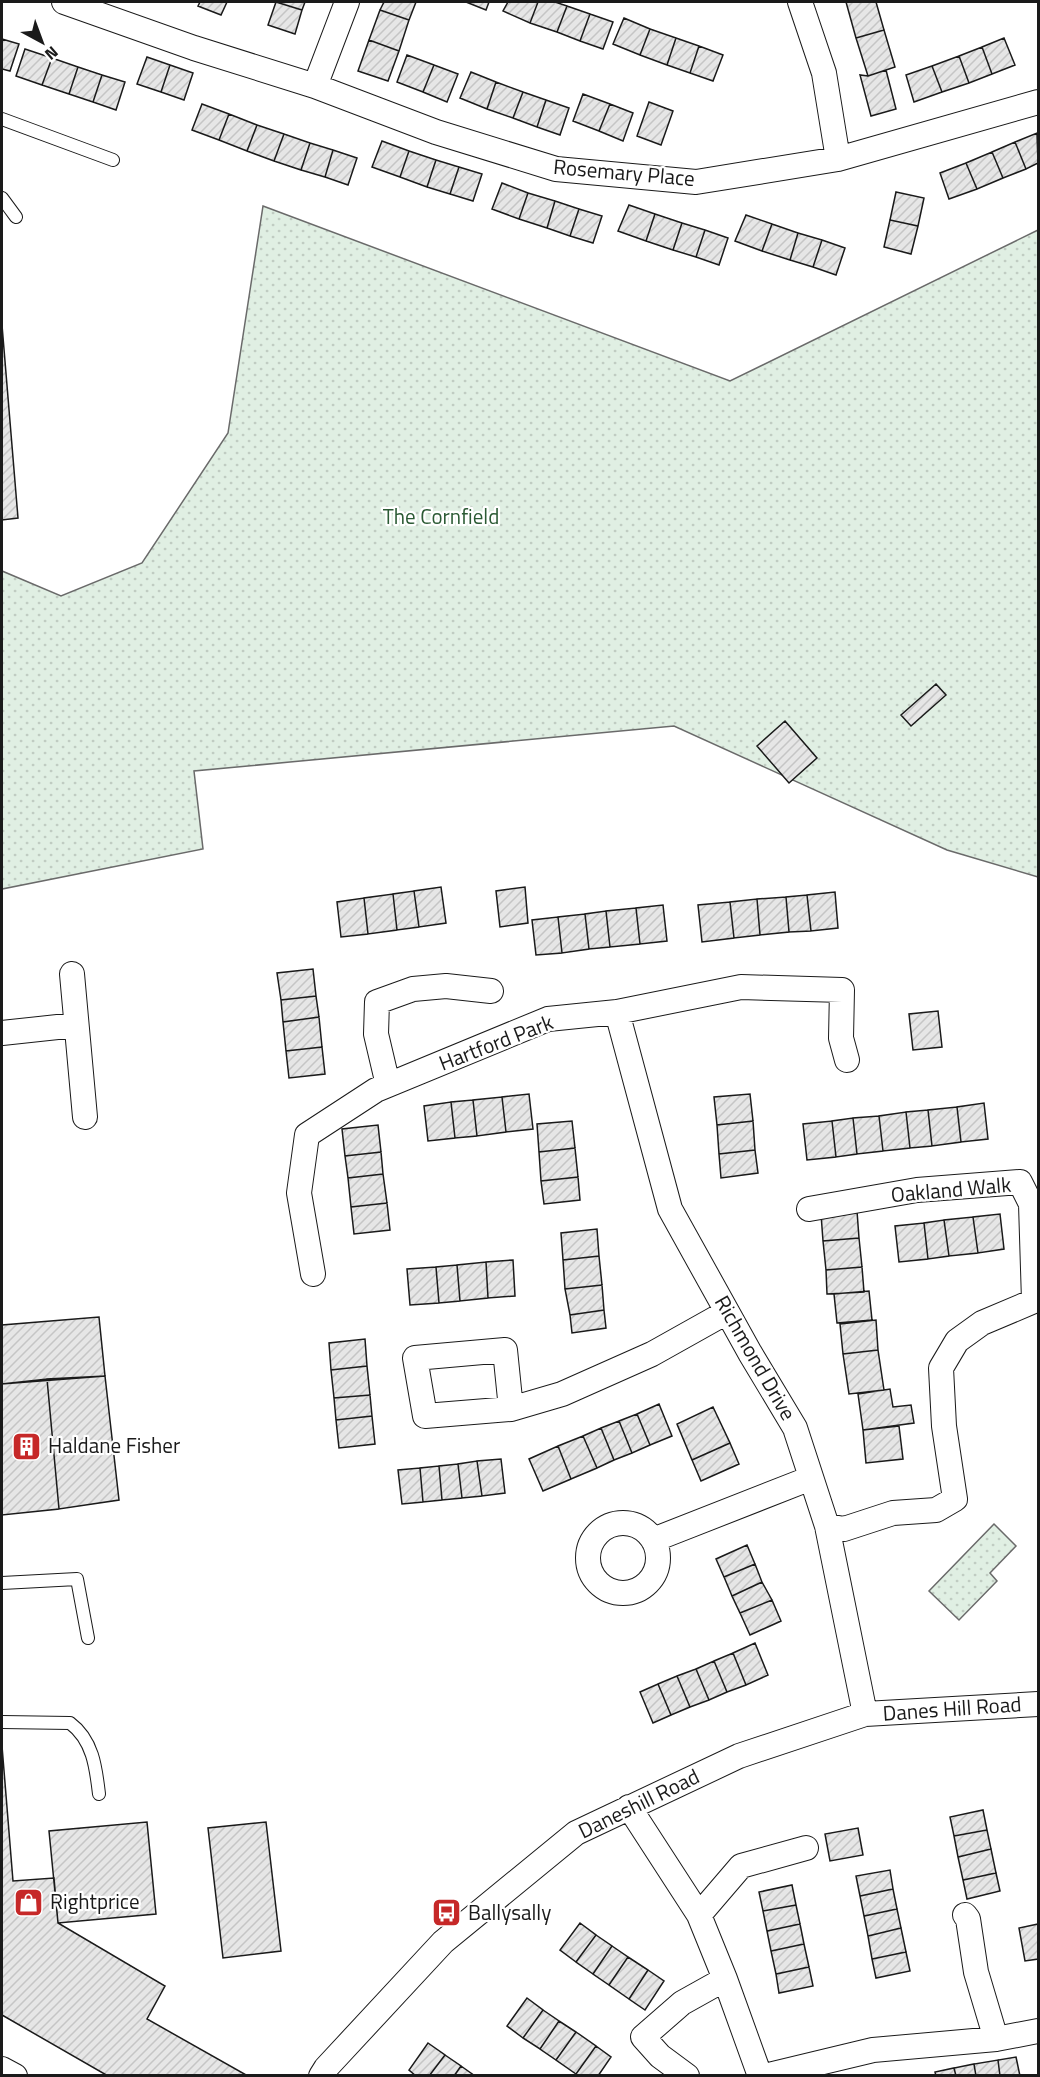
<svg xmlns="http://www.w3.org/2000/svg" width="1040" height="2077" viewBox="0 0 1040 2077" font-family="'Titillium Web',sans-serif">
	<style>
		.park { fill: url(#park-dots); stroke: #6a6a6a; stroke-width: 1.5 }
		.building { fill: url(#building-hatch); stroke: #1a1a1a; stroke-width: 1.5 }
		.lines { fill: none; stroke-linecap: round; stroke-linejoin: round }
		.lane-casing { stroke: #1a1a1a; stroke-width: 14 }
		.street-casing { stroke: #1a1a1a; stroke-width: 26 }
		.lane { stroke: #fff; stroke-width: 12 }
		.street { stroke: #fff; stroke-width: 24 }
		.labels { text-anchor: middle; stroke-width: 4.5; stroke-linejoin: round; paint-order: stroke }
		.street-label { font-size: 21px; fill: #1a1a1a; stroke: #fff }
		.park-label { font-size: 21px; fill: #2b5a34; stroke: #fff }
		.poi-label { font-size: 21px; fill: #1a1a1a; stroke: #fff; text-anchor: start }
	</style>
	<defs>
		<pattern id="park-dots" width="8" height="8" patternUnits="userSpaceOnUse" patternTransform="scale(1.5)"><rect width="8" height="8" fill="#e0efe3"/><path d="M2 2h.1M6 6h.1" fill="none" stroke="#c0ccc2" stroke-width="1.8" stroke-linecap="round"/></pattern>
		<pattern id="building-hatch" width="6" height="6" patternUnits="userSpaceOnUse" patternTransform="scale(1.5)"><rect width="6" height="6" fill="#e6e6e6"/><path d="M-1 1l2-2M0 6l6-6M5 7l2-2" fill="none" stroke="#c5c5c5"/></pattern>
	</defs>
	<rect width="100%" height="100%" fill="#fff"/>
	<path class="park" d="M263 206 730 381 1038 230V877L947 850 674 726 194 771 203 849 2 889V571L61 596 142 563 228 433Z
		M994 1524 1016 1546 990 1573 997 1581 959 1620 929 1591Z"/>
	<path class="building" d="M200 2H227L221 15 198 6Z
		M276 2 302 10 295 34 268 25Z
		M276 2H305L302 10Z
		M384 2H416L409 20 380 10Z
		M466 2H489L486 10Z
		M508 2H538L530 23 503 11Z
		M538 2H555L567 6 557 32 530 23Z
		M846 2H876L884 30 856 38Z
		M567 6 590 14 580 41 557 32Z
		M380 10 409 20 399 51 369 40Z
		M590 14 613 22 603 49 580 41Z
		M624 18 650 29 640 55 613 44Z
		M650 29 676 38 667 65 640 55Z
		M884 30 895 67 868 76 856 38Z
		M676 38 699 46 690 73 667 65Z
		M1004 38 1015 65 992 74 982 47Z
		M2 39 19 44 10 71 2 69Z
		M369 40 399 51 388 81 358 71Z
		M699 46 723 55 713 81 690 73Z
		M982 47 992 74 969 83 959 56Z
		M25 49 52 58 42 85 16 76Z
		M407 55 434 65 423 92 397 82Z
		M959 56 969 83 942 92 932 66Z
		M147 57 170 65 161 92 137 84Z
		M52 58 78 67 69 94 42 85Z
		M170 65 193 73 184 100 161 92Z
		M434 65 458 74 447 102 423 92Z
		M932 66 942 92 914 102 906 75Z
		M78 67 102 75 93 102 69 94Z
		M886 70 896 109 871 116 860 75 868 76Z
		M471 72 496 82 487 109 460 98Z
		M102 75 125 82 116 110 93 102Z
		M496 82 523 92 513 118 487 109Z
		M523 92 546 100 537 127 513 118Z
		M583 94 610 104 599 131 573 121Z
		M546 100 569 108 560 135 537 127Z
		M649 102 673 111 661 145 637 136Z
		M202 104 229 114 219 140 192 130Z
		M610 104 633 113 623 141 599 131Z
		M229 114 257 125 247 151 219 140Z
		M257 125 284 134 274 161 247 151Z
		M1037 133 1038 163 1026 169 1015 142Z
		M284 134 310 143 301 170 274 161Z
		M382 141 409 151 400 177 372 167Z
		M1015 142 1026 169 1003 178 992 152Z
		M310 143 333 150 325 177 301 170Z
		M333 150 357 158 348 185 325 177Z
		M409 151 436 160 427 187 400 177Z
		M992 152 1003 178 977 189 966 163Z
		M436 160 459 167 450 194 427 187Z
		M966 163 977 189 949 199 940 173Z
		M459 167 482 174 473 201 450 194Z
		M502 183 528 193 519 219 492 209Z
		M896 192 924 198 918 226 890 220Z
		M528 193 555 201 547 228 519 219Z
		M555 201 579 209 570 236 547 228Z
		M629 205 655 214 646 241 618 231Z
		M579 209 602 216 593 243 570 236Z
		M655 214 682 223 673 250 646 241Z
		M746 215 772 224 762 251 735 241Z
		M890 220 918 226 911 254 884 247Z
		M682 223 705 230 696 257 673 250Z
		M772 224 798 233 790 260 762 251Z
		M705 230 728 238 719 265 696 257Z
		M798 233 822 240 813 267 790 260Z
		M822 240 845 248 836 275 813 267Z
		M2 325 18 518 2 520Z
		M936 684 946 695 911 726 901 715Z
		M785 721 817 758 789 783 757 746Z
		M441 887 446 923 419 927 414 891Z
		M525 887 528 923 500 927 496 891Z
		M414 891 419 927 397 930 393 894Z
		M835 892 838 928 811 931 807 895Z
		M393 894 397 930 368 934 364 898Z
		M807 895 811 931 789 932 786 897Z
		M786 897 789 932 760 935 757 899Z
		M364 898 368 934 341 937 337 902Z
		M757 899 760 935 734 938 730 902Z
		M730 902 734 938 702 942 698 905Z
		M663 905 667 941 640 944 636 908Z
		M636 908 640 944 610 947 606 911Z
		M606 911 610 947 589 949 585 914Z
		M585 914 589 949 562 953 558 917Z
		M558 917 562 953 536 955 532 920Z
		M313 969 316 996 281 1000 277 973Z
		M316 996 319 1017 283 1022 281 1000Z
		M938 1011 942 1047 913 1050 909 1014Z
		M319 1017 322 1047 286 1051 283 1022Z
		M322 1047 325 1074 289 1078 286 1051Z
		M529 1094 533 1129 506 1132 502 1097Z
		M750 1094 753 1121 717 1125 714 1097Z
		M502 1097 506 1132 477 1136 473 1100Z
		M473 1100 477 1136 455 1138 451 1102Z
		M451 1102 455 1138 428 1141 424 1106Z
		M984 1103 988 1139 961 1142 957 1107Z
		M957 1107 961 1142 932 1146 928 1110Z
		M928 1110 932 1146 910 1148 906 1112Z
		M906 1112 910 1148 883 1151 879 1116Z
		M879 1116 883 1151 857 1154 853 1118Z
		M853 1118 857 1154 836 1157 832 1121Z
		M572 1121 575 1148 539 1152 537 1124Z
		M753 1121 755 1150 719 1154 717 1125Z
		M832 1121 836 1157 807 1160 803 1124Z
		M378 1125 381 1152 345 1156 342 1129Z
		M575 1148 578 1177 541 1181 539 1152Z
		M755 1150 758 1173 721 1178 719 1154Z
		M381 1152 383 1174 348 1178 345 1156Z
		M383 1174 387 1203 351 1207 348 1178Z
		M578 1177 580 1200 544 1204 541 1181Z
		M387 1203 390 1230 354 1234 351 1207Z
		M857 1211 859 1238 823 1241 821 1214Z
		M1000 1214 1004 1249 978 1253 973 1217Z
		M973 1217 978 1253 949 1256 944 1220Z
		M944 1220 949 1256 928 1259 924 1223Z
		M924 1223 928 1259 899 1262 895 1226Z
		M597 1229 599 1256 563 1260 561 1233Z
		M859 1238 862 1267 826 1270 823 1241Z
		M599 1256 602 1285 565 1289 563 1260Z
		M513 1260 515 1296 488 1298 486 1262Z
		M486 1262 488 1298 460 1301 457 1265Z
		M457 1265 460 1301 439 1303 436 1267Z
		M436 1267 439 1303 410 1305 407 1269Z
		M862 1267 864 1292 827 1294 826 1270Z
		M602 1285 604 1310 570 1315 565 1289Z
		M869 1291 872 1320 837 1323 834 1294Z
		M604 1310 606 1328 572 1333 570 1315Z
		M99 1317 105 1376 2 1384V1325Z
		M876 1320 878 1350 843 1354 840 1324Z
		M365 1339 367 1366 331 1370 329 1343Z
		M878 1350 884 1390 849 1394 843 1354Z
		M367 1366 370 1395 334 1398 331 1370Z
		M105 1376 119 1500 59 1509 47 1379Z
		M47 1379 59 1509 2 1515V1384Z
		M890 1389 893 1407 911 1405 914 1423 863 1430 858 1394Z
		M370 1395 372 1416 336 1420 334 1398Z
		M659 1404 672 1436 650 1445 637 1414Z
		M713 1407 730 1443 692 1460 677 1424Z
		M637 1414 650 1445 632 1453 619 1421Z
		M372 1416 375 1444 339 1448 336 1420Z
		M619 1421 632 1453 614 1460 601 1428Z
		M899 1426 903 1459 866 1463 863 1430Z
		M601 1428 614 1460 597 1468 583 1436Z
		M583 1436 597 1468 571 1479 558 1446Z
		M730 1443 739 1464 701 1481 692 1460Z
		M558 1446 571 1479 543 1491 529 1459Z
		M501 1459 505 1493 482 1496 477 1461Z
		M477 1461 482 1496 462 1498 458 1464Z
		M458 1464 462 1498 442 1500 439 1466Z
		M439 1466 442 1500 423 1502 420 1468Z
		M420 1468 423 1502 402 1504 398 1470Z
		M747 1545 755 1564 724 1577 716 1559Z
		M755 1564 762 1582 732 1596 724 1577Z
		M762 1582 772 1600 740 1613 732 1596Z
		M772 1600 781 1621 750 1635 740 1613Z
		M755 1643 768 1675 746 1685 733 1653Z
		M733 1653 746 1685 727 1692 714 1661Z
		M714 1661 727 1692 709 1700 696 1669Z
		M696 1669 709 1700 690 1707 677 1676Z
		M677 1676 690 1707 671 1715 658 1684Z
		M658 1684 671 1715 653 1723 640 1692Z
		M2 1746 13 1881 54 1878 58 1923 165 1986 147 2019 248 2076H108L2 2015Z
		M983 1810 987 1830 954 1836 950 1817Z
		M147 1822 156 1914 58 1923 49 1831Z
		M266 1822 281 1951 223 1958 208 1828Z
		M858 1828 863 1855 830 1861 825 1834Z
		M987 1830 991 1849 958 1857 954 1836Z
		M991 1849 996 1873 963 1880 958 1857Z
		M890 1870 893 1889 860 1896 856 1876Z
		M996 1873 1000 1891 967 1899 963 1880Z
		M792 1885 796 1905 763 1911 759 1892Z
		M893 1889 897 1909 864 1916 860 1896Z
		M796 1905 800 1924 767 1931 763 1911Z
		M897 1909 901 1928 868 1936 864 1916Z
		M580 1923 596 1935 576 1962 560 1950Z
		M800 1924 804 1944 771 1951 767 1931Z
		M1038 1924V1959L1025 1961 1019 1928Z
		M901 1928 906 1952 872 1959 868 1936Z
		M596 1935 612 1946 593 1974 576 1962Z
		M804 1944 809 1967 776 1974 771 1951Z
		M612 1946 628 1957 609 1985 593 1974Z
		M906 1952 910 1971 876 1978 872 1959Z
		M628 1957 648 1970 629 1999 609 1985Z
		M809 1967 813 1986 779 1993 776 1974Z
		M648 1970 664 1981 645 2010 629 1999Z
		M527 1998 543 2010 523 2038 507 2026Z
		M543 2010 559 2021 540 2049 523 2038Z
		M559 2021 576 2032 556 2060 540 2049Z
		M576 2032 596 2046 576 2074 556 2060Z
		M428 2043 445 2055 429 2076H416L409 2070Z
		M596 2046 611 2057 598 2076H578L576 2074Z
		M445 2055 461 2066 454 2076H429Z
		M1016 2057 1020 2076H1000L998 2060Z
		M998 2060 1000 2076H976L974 2064Z
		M974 2064 976 2076H956L954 2068Z
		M461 2066 475 2076H454Z
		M954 2068 956 2076H936L935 2072Z"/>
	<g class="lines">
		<defs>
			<path id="lane" d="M2 119 113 160
				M2 198 16 217
				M2 1583 77 1579 88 1638
				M2 1722 70 1723C93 1740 96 1768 99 1794"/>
			<path id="street" d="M64 2 194 48 315 86 436 132 556 169 696 182 838 159 1038 102
				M800 2 824 73 838 159
				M315 86 347 2
				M72 974 85 1117
				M617 1012 670 1209 750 1353 795 1428 827 1526 865 1714
				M2 1033 76 1025
				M388 1085 376 1034 377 1002 413 989 446 986 491 991
				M809 1209 917 1190 1020 1182 1031 1204 1034 1301 982 1323 957 1341 941 1368 944 1426 955 1499 936 1510 893 1513 844 1529 827 1526
				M313 1274 299 1193 307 1135 376 1090 548 1019 617 1012 741 987 842 990 841 1038 847 1060
				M511 1409 505 1350 415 1358 425 1416 511 1409 562 1394 652 1354 727 1312
				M588 1558a35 35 0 1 1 70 0a35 35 0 1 1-70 0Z
				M653 1540 811 1478
				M629 1807 699 1915 725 1979 760 2076
				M699 1915 741 1866 806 1848
				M965 1915 968 1919 976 1972 996 2039
				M2 2069 15 2076
				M321 2076 326 2068 443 1942 576 1833 739 1756 865 1714 1038 1704
				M687 2076 660 2056 643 2037 682 2003 725 1979
				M765 2076 873 2050 996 2039 1038 2031"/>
		</defs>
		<use href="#lane" class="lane-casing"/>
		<use href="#street" class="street-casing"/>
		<use href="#lane" class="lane"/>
		<use href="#street" class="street"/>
	</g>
	<defs>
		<symbol id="building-square" viewBox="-11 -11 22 22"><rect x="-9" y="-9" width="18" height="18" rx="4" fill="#c62828" stroke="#fff"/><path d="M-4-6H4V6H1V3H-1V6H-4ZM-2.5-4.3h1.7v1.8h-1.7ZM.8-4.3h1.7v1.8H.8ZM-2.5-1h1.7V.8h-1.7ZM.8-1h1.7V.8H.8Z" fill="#fff"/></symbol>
		<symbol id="shop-square" viewBox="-11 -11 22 22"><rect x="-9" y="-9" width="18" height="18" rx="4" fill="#c62828" stroke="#fff"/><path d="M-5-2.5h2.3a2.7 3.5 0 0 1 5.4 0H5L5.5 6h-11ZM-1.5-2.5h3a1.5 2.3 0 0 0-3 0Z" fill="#fff"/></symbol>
		<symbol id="bus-square" viewBox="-11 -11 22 22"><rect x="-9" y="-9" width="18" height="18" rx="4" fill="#c62828" stroke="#fff"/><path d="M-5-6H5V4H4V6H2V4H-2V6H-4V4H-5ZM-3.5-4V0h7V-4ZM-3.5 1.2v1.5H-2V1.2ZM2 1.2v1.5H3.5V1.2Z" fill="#fff"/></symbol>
	</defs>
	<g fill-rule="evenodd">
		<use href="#building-square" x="10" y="1430" width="33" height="33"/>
		<use href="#shop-square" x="12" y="1886" width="33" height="33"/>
		<use href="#bus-square" x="430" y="1896" width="33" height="33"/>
	</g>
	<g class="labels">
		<g class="street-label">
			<text transform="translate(624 173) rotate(5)" y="7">Rosemary Place</text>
			<text transform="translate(496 1043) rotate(-21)" y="7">Hartford Park</text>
			<text transform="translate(951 1190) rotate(-5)" y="7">Oakland Walk</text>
			<text transform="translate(755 1358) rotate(60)" y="7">Richmond Drive</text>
			<text transform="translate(952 1709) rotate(-4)" y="7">Danes Hill Road</text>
			<text transform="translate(639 1804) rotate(-26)" y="7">Daneshill Road</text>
		</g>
		<g class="park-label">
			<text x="441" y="524">The Cornfield</text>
		</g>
		<g class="poi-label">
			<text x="48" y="1453">Haldane Fisher</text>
			<text x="50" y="1909">Rightprice</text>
			<text x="468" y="1920">Ballysally</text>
		</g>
	</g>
	<rect width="1040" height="2077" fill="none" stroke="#1a1a1a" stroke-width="6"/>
	<g transform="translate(42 42) rotate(139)" stroke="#ffffff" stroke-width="4.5" paint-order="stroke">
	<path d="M0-4.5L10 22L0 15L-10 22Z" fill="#1a1a1a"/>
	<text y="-9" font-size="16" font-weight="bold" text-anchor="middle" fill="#1a1a1a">N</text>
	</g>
</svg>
